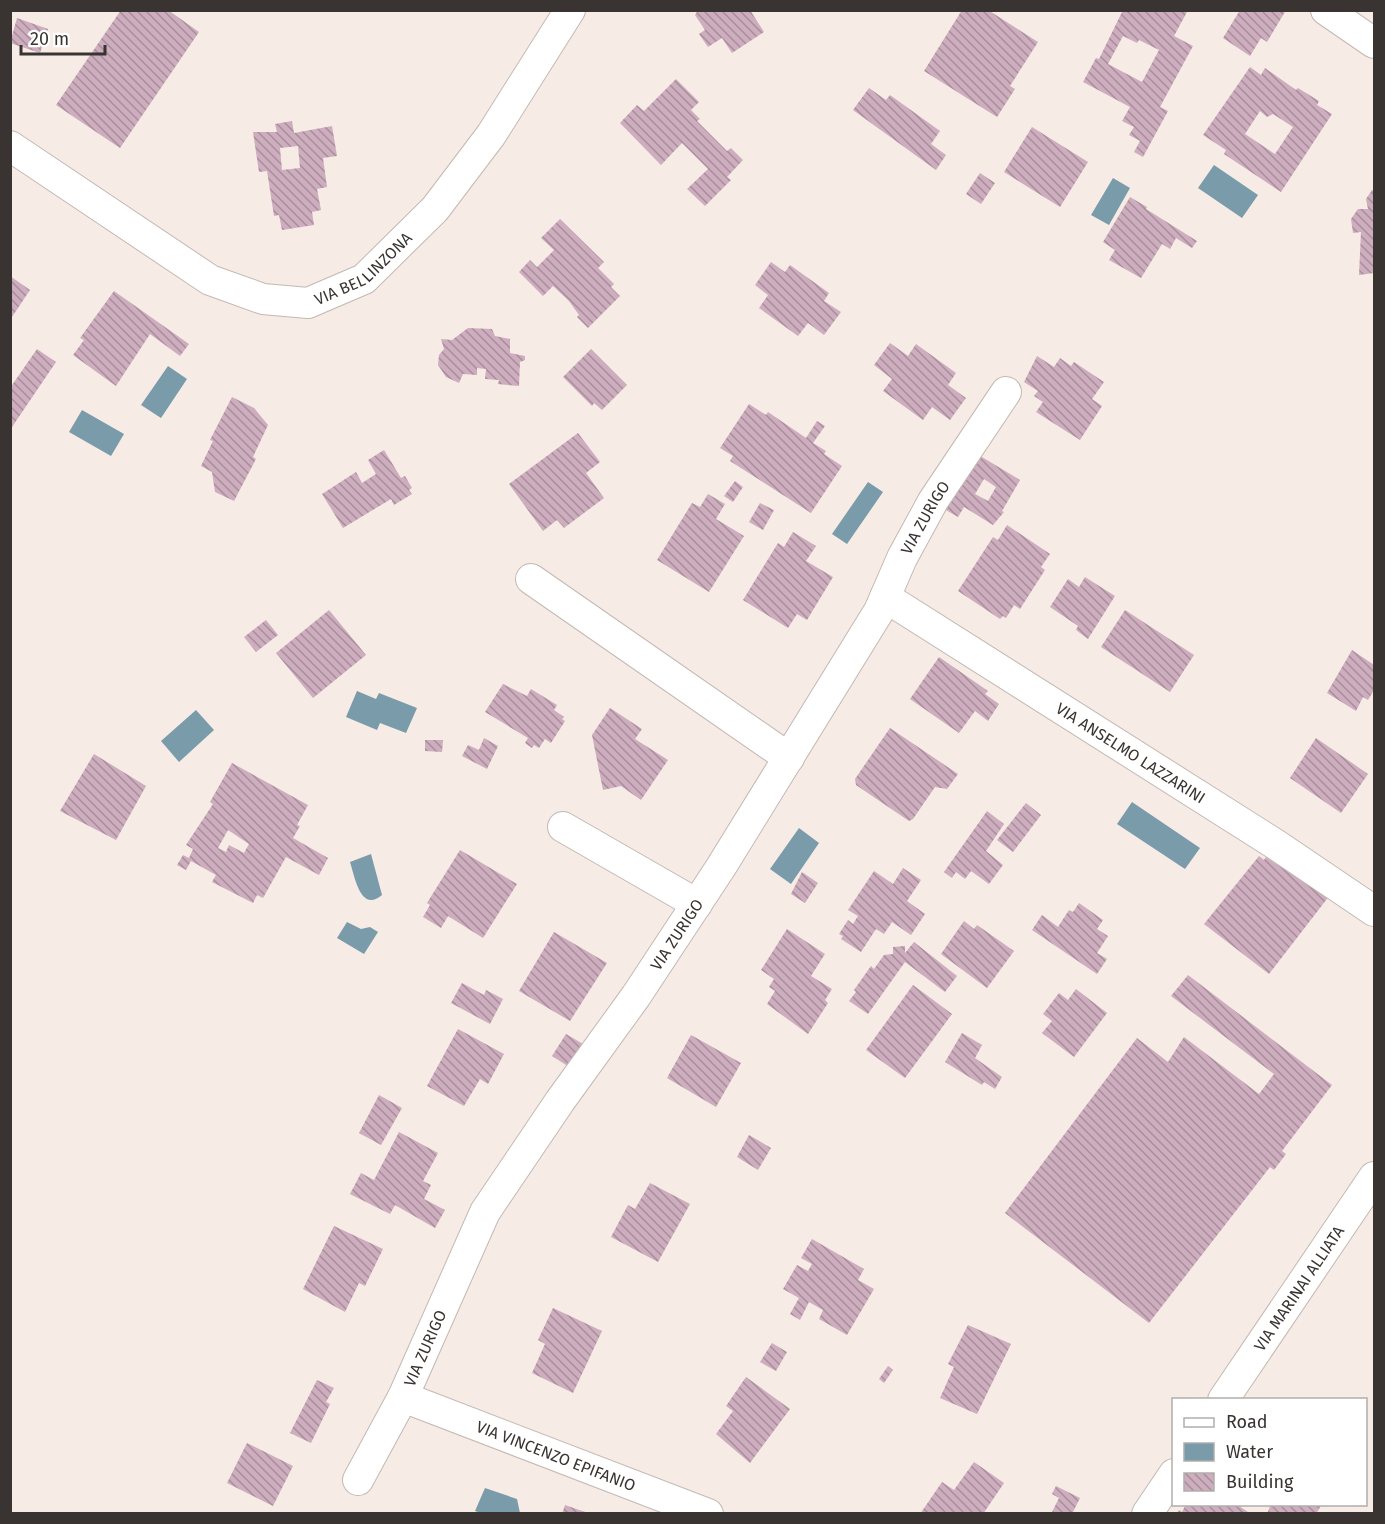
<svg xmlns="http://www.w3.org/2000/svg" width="1385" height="1524" viewBox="0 0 1385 1524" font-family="'Fira Sans',sans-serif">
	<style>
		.water { fill: #7a9ba9 }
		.building { fill: url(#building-back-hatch); fill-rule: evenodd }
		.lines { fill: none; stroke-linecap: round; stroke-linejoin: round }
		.minor-casing { stroke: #c3b8b3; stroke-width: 32 }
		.minor { stroke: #fff; stroke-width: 30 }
		.labels { text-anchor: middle; stroke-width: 5; stroke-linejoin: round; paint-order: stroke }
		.street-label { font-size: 16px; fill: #393432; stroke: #fff }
	</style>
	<defs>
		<pattern id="building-back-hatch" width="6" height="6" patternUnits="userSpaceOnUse" patternTransform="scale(1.5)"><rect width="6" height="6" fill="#cdadbe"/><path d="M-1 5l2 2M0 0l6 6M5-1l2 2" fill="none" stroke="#a78e9b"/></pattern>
	</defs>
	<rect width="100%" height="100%" fill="#f7ebe5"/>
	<path class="water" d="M1214 165 1258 195 1242 218 1198 188Z
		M1113 178 1130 188 1109 225 1091 215Z
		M168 366 187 379 161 418 141 405Z
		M82 410 124 434 111 456 69 432Z
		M868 482 883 492 847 544 832 534Z
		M357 691 376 699 379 693 417 708 406 733 380 723 377 730 346 717Z
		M196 710 214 730 179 762 161 741Z
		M1132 802 1200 848 1185 869 1117 824Z
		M799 828 819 843 791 884 770 869Z
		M371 854 382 895C361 913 355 878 350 862Z
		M347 922 361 929 370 927 378 932 364 954 337 938Z
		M485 1488 517 1499 520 1513H481L475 1511Z"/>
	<path class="building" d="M121 10H168L199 32 120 148 56 105Z
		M698 10H750L764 32 732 53 722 38 708 47 699 34 705 30 695 15Z
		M962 10H988L1038 42 1010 86 1015 89 997 117 924 71Z
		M1123 10H1188L1174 36 1193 46 1160 107 1168 111 1143 157 1134 152 1140 141 1129 135 1134 127 1122 121 1130 107 1083 82 1096 58 1099 59ZM1123 36 1137 43 1139 40 1159 50 1142 82 1108 64Z
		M1240 10H1286L1267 42 1261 38 1250 56 1223 38Z
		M17 18 48 29 40 53 10 43Z
		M1250 67 1261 75 1265 68 1296 90 1298 88 1319 101 1317 105 1332 114 1281 192 1224 154 1226 150 1203 135ZM1260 111 1267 117 1273 114 1293 127 1275 154 1245 134Z
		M676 79 699 102 691 110 700 119 697 121 727 151 731 148 743 160 727 177 731 180 705 206 687 189 708 169 682 143 661 165 620 123 637 105 644 111Z
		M869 88 886 100 890 95 940 131 931 144 946 155 936 170 853 110Z
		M292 121 294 133 332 126 337 156 323 158 327 187 317 189 321 210 312 212 314 225 282 230 279 215 274 216 267 171 259 172 253 132H277L275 124ZM298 146 300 168 282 170 280 148Z
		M1032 127 1088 162 1060 207 1004 172Z
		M980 173 995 183 981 204 966 194Z
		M1372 190H1374V273L1359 275 1361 232 1353 233 1351 219 1358 209H1368L1366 199Z
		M1130 197 1147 207 1146 209 1197 241 1192 248 1176 238 1170 249 1162 244 1141 278 1109 260 1115 250 1103 242Z
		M560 219 604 262 598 268 614 284 611 287 620 296 588 328 577 317 579 315 569 301 553 286 543 296 519 272 530 260 537 267 554 250 541 238Z
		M771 262 785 272 790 265 829 293 824 301 841 312 824 335 808 323 798 336 759 308 768 295 755 285Z
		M10 276 30 290 10 320Z
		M114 291 189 344 180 356 150 334 116 386 73 355 84 340 80 338Z
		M468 328 492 329 495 336 510 339V353L525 356V360L520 362 519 386 498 384 499 380 485 379 486 369 477 368V375L463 374 459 383 446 377 438 365 439 355 444 349 441 339 452 340Z
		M890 343 908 356 916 344 956 373 948 385 966 398 950 420 932 407 923 420 883 391 892 379 874 365Z
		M37 349 56 362 10 430V388Z
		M591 349 627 385 602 410 594 403 592 406 563 377Z
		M1037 356 1054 367 1060 358 1071 366 1074 362 1104 382 1092 399 1102 406 1080 440 1036 412 1043 402 1034 396 1038 391 1024 382Z
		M232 397 254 408 268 425 253 457 256 459 234 501 215 492 212 472 201 466 213 441 210 440Z
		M749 404 766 415 768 412 806 438 817 421 825 426 813 443 826 451 824 454 842 466 811 513 730 461 733 456 720 448Z
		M578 433 600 462 586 473 604 498 564 528 557 520 543 531 509 484Z
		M384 450 401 478 405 476 412 488 409 490 412 494 394 505 391 499 343 528 322 494 356 472 362 483 376 474 368 460Z
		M972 451 1020 480 1002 511 1004 512 993 525 964 507 958 517 939 506ZM984 479 996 487 988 501 975 494Z
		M735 481 743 487 733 502 724 496Z
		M708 494 725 504 716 519 744 536 709 592 657 560 692 503 700 507Z
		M760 503 774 510 763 530 749 522Z
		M1007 525 1050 554 1041 567 1045 570 1020 609 1014 605 1006 618 1003 616 1000 619 958 591 993 537 998 540Z
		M793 532 816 546 806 561 833 577 807 620 797 614 788 628 743 600 778 543 784 547Z
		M1085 577 1115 596 1088 639 1076 630 1078 626 1050 607 1068 579 1079 587Z
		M329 610 366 655 313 698 276 653Z
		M1125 610 1194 655 1170 692 1101 647Z
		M266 620 278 635 256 652 244 637Z
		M1352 650 1374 665V690L1368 700 1363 697 1356 711 1327 693Z
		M939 657 988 691 985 694 999 704 988 721 975 711 959 733 910 699Z
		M503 684 527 696 531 689 557 705 554 710 564 717 562 719 565 721 551 743 545 739 539 748 534 745 532 748 525 743 528 738 485 712Z
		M610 708 642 729 635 739 668 760 641 800 621 786 603 790 592 735Z
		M890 728 958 774 947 789 935 787 913 819 909 821 856 785 855 779Z
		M484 738 498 746 487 769 462 756 468 745 479 750Z
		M1316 738 1368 774 1341 813 1290 778Z
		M425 740H443L442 752 425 751Z
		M94 754 146 786 116 840 60 811Z
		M232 763 308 805 297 825 300 826 293 838 328 858 319 875 286 857 263 898 257 895 253 903 212 882 216 875 191 861 186 870 177 865 183 855 189 858 193 849 186 845 213 804 210 802ZM228 830 249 844 244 853 229 845 226 852 218 848Z
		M1026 803 1041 815 1013 852 997 840Z
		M987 811 1004 824 986 851 1003 865 989 884 971 871 965 879 956 872 952 878 944 872Z
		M460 850 517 884 483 938 448 916 441 928 423 917 430 905 427 903Z
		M1259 856 1264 860 1266 857 1276 864 1281 858 1330 895 1269 974 1204 924Z
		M903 868 921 880 907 901 925 914 911 935 892 922 884 934 876 929 861 952 841 939 843 936 839 934 848 920 853 924 858 916 848 910 874 871 893 884Z
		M802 872 818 883 805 903 791 894Z
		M1079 903 1103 920 1097 929 1108 936 1097 953 1107 959 1097 974 1032 930 1042 915 1058 927 1069 910 1073 912Z
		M964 921 974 929 977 925 1014 951 987 988 941 954Z
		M787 929 825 954 811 976 832 989 825 1000 828 1003 808 1034 767 1004 775 991 769 987 774 979 761 970Z
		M554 932 607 963 570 1021 519 991Z
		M914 942 957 976 945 992 905 962 868 1014 849 1001 856 992 854 990 871 966 874 969 884 955 893 954V947L905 946V953Z
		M1188 975 1332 1085 1282 1151 1286 1154 1274 1170 1270 1167 1149 1323 1005 1213 1137 1038 1168 1062 1184 1037 1259 1094 1274 1074 1171 996Z
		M462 983 484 995 486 990 503 999 490 1024 451 1003Z
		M913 985 952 1014 905 1078 866 1050Z
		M1076 989 1107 1013 1074 1057 1042 1033 1052 1021 1043 1014 1059 993 1068 1000Z
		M458 1029 504 1054 488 1084 480 1079 464 1106 427 1086Z
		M962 1033 982 1045 975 1058 1002 1077 995 1089 984 1082 982 1085 945 1062Z
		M566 1034 588 1047 574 1070 552 1056Z
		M691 1035 741 1063 716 1107 667 1078Z
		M379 1095 402 1108 381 1145 359 1133Z
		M399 1132 438 1153 423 1181 431 1185 424 1199 445 1210 435 1228 395 1205 390 1214 350 1194 361 1173 374 1180Z
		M749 1135 771 1148 758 1170 737 1157Z
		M650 1183 690 1204 658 1262 611 1237 628 1205 635 1209Z
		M334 1226 383 1249 365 1286 359 1283 345 1312 303 1289Z
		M812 1239 864 1269 858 1280 874 1289 847 1335 819 1319 823 1310 809 1302 800 1320 790 1314 799 1298 783 1289 797 1265 808 1271 812 1264 801 1258Z
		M553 1308 602 1331 573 1393 532 1373 545 1344 538 1340Z
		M968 1325 1011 1344 977 1414 940 1398 954 1367 948 1364Z
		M772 1343 787 1352 776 1371 760 1362Z
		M888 1366 893 1370 884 1383 879 1379Z
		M746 1377 790 1409 750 1463 716 1434 733 1411 726 1406Z
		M317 1380 334 1388 326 1402 330 1404 311 1443 290 1433Z
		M247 1443 293 1466 273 1506 227 1483Z
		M974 1462 1004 1483 983 1514H920L942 1482 954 1490Z
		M1056 1486 1080 1498 1072 1514H1051L1059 1498 1052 1494Z
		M1186 1504H1236L1251 1514H1177L1179 1510 1182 1512Z
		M1271 1504H1322L1316 1514H1267Z
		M565 1505 588 1513V1514H562Z"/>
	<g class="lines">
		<defs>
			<g id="minor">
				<path d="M1326 10 1374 43"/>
				<path id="s1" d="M10 146 210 280 263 299 308 303 364 279 435 209 491 135 570 10"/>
				<path d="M531 579 789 758"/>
				<path id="s2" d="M885 597 1275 844 1374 911"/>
				<path d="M563 827 697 904"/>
				<path id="s3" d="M403 1397 708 1514"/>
				<path id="s4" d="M1223 1400 1374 1177"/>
				<path id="s5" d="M358 1480 403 1397 485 1212 560 1101 636 996 721 867 879 611 902 558 933 501 1006 392"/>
				<path d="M1147 1514 1174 1474"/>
			</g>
		</defs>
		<use href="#minor" class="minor-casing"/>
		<use href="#minor" class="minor"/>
	</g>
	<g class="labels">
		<g class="street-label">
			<text dy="6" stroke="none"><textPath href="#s1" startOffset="408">VIA BELLINZONA</textPath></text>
			<text dy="6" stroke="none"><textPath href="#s5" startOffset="1120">VIA ZURIGO</textPath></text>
			<text dy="6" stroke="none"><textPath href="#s2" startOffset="291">VIA ANSELMO LAZZARINI</textPath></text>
			<text dy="6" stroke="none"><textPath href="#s5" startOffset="634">VIA ZURIGO</textPath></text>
			<text dy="6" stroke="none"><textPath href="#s4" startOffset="135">VIA MARINAI ALLIATA</textPath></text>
			<text dy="6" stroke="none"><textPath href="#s5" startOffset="148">VIA ZURIGO</textPath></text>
			<text dy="6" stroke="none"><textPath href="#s3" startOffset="164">VIA VINCENZO EPIFANIO</textPath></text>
		</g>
	</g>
	<rect width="1385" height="1524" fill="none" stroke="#393432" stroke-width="24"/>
	<rect x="1172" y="1398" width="195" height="108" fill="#ffffff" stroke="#b0aead" stroke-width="1.5"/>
	<rect x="1184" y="1418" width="30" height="9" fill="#ffffff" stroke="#b0aead" stroke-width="1.5"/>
	<text x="1226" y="1428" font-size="18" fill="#393432">Road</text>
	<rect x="1184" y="1443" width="30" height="18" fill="#7a9ba9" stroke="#b0aead" stroke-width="1.5"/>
	<text x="1226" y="1458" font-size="18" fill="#393432">Water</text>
	<rect x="1184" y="1473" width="30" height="18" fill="url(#building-back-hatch)" stroke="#b0aead" stroke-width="1.5"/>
	<text x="1226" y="1488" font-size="18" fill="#393432">Building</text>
	<path d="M21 45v9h84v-9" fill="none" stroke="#393432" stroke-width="3"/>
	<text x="30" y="45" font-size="18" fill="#393432" stroke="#ffffff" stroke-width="4.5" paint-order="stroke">20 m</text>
</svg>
